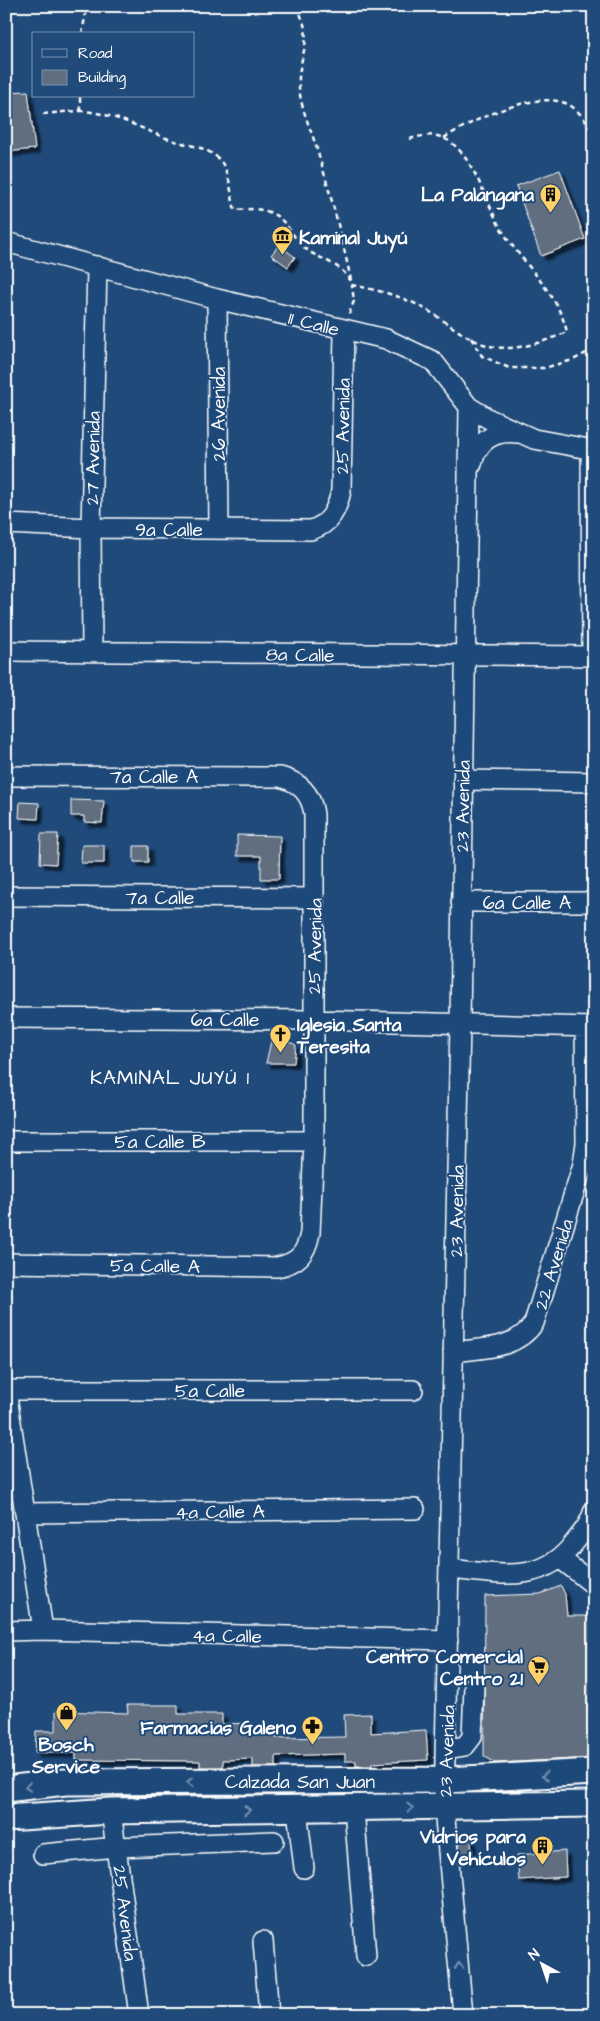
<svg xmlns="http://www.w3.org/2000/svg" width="600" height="2021" viewBox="0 0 600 2021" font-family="'Architects Daughter',sans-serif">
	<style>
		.building { fill: #616e80; stroke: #fff; filter: url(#shadow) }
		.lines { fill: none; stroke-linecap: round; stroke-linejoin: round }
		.minor-casing { stroke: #fff; stroke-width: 22 }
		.major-casing { stroke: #fff; stroke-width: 29 }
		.path { stroke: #fff; stroke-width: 2.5; stroke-dasharray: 5 4; stroke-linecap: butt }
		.minor { stroke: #1f4a7a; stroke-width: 19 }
		.major { stroke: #1f4a7a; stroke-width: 25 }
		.oneway { stroke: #7992af }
		.labels { text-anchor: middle; stroke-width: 4; stroke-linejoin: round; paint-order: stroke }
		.poi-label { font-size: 19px; font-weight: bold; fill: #fff; stroke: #1f4a7a; text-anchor: end }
		.street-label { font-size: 19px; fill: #fff; stroke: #1f4a7a }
		.neighbourhood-label { font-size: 20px; letter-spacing: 1px; fill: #fff; stroke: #1f4a7a }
	</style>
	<defs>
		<filter id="shadow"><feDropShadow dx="4.5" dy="4.5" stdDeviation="1" flood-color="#0009"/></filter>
	</defs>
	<rect width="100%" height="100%" fill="#1f4a7a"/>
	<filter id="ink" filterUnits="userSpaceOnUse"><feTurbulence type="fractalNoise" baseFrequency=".02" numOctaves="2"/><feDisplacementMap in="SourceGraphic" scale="10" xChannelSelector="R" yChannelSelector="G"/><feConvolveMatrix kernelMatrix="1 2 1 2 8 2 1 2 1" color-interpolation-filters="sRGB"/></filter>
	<g filter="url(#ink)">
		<path class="building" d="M28 91 35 149 6 152V92Z
			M560 170 585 239 541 256 516 186Z
			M279 245 295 257 288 267 271 255Z
			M71 800 104 801 102 823 84 822V816H71Z
			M20 802 39 803 38 819 19 818Z
			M41 834H58L56 864 40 863Z
			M237 835 280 836 279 879H261V856H237Z
			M82 845H104V863H81Z
			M134 846H148V862H134Z
			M271 1041H287L296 1045 294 1063H266Z
			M561 1586 565 1594 567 1616H594V1758L495 1763 484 1756 485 1596 540 1594Z
			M127 1705H178V1714H222V1724L252 1723 253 1734 276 1733V1738L345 1737 344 1715 371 1714V1733L426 1730 428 1760 372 1763V1766H356V1761H345V1754L276 1756V1767H253V1759L223 1760V1767H200V1761L76 1760V1753H35L36 1731H56V1711L128 1713Z
			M471 1833 472 1859H460L458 1834Z
			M565 1851 566 1877 519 1880 517 1855Z"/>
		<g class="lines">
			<defs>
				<path id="minor" d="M6 242 217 299 386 339 433 361 469 407 489 419 534 439 594 450
					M217 299 219 529
					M591 450 592 656
					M472 464C477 442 493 430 517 433
					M6 524 91 528 311 530C331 524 337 509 341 491L344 330
					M6 651 594 656
					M92 651 91 528 97 266
					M6 776 280 777C300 782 311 794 314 814V1141L310 1233C306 1254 298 1263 277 1267L6 1263
					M463 780 594 782
					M6 896 314 898
					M461 902H594
					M6 1018 313 1020 594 1027
					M6 1141H314
					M453 1352C482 1348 516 1350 534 1323L583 1164 586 1143 585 1027
					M6 1390H413
					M6 1390 43 1630
					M25 1513 415 1509
					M561 1559 594 1585
					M449 1569C496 1573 542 1586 574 1543 583 1532 590 1524 594 1510
					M6 1631 43 1630 448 1640
					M447 1749 465 1746 472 1737 474 1686
					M354 1809 366 1956
					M297 1810 304 1868
					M111 1811 139 2015
					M43 1854 117 1847 274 1841
					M263 1941 269 2015
					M463 2015 444 1808 460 1023 469 407"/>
				<path id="major" d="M6 1789 65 1782 446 1780 594 1772
					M6 1818 111 1811 594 1804"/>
			</defs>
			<use href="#minor" class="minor-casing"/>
			<use href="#major" class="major-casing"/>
			<path class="path" d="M296 6C317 42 297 54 299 87 301 111 313 133 319 156 332 199 343 242 352 285 377 290 403 296 425 309 447 321 470 344 496 347 519 351 546 341 567 332 557 290 521 263 500 227 486 202 471 149 443 138 432 133 420 136 410 139
				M82 34 87 6
				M80 111V96
				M43 114C56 113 69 111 82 111 112 113 138 127 166 138 183 145 205 145 219 159 231 173 230 193 235 210 246 209 259 208 269 212 290 221 291 238 307 250 321 260 342 264 350 281
				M444 138C471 121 548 82 576 110 583 116 589 126 594 135
				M349 314 354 301 352 286
				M471 338 482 356 509 368H544L573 360 594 349"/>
			<use href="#minor" class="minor"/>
			<use href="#major" class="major"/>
		</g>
		<defs><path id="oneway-chevron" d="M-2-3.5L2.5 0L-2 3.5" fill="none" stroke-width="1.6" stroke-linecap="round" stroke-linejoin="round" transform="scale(1.25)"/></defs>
		<g class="oneway">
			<use href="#oneway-chevron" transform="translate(545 1776) rotate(176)"/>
			<use href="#oneway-chevron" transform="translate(190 1782) rotate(180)"/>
			<use href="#oneway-chevron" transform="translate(28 1787) rotate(173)"/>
			<use href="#oneway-chevron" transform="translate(410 1808) rotate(-1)"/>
			<use href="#oneway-chevron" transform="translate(247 1810)"/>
			<use href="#oneway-chevron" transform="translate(459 1966) rotate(-95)"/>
		</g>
	</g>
	<defs>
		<symbol id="building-pin" viewBox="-11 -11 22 30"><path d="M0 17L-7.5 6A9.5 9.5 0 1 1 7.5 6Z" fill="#ffd166" stroke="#1f4a7a"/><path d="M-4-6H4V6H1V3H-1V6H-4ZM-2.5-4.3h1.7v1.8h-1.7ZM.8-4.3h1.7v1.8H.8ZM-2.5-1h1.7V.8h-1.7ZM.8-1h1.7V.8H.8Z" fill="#111"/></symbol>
		<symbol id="museum-pin" viewBox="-11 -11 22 30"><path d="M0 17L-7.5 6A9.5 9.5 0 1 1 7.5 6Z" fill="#ffd166" stroke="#1f4a7a"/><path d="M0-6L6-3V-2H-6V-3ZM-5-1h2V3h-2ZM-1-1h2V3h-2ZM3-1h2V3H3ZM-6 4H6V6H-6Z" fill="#111"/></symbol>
		<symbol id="church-pin" viewBox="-11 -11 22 30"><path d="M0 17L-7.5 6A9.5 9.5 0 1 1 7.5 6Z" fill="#ffd166" stroke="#1f4a7a"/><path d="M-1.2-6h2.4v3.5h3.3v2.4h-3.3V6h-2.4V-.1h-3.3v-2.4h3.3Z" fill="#111"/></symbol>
		<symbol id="supermarket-pin" viewBox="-11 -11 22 30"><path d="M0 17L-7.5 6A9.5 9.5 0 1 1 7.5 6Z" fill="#ffd166" stroke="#1f4a7a"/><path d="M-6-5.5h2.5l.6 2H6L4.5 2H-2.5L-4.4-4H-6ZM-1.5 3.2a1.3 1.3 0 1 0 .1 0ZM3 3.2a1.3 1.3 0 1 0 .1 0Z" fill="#111"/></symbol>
		<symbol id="shop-pin" viewBox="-11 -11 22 30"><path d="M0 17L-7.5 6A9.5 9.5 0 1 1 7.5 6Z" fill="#ffd166" stroke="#1f4a7a"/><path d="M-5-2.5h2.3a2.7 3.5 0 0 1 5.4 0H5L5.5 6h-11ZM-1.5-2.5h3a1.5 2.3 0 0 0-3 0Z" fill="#111"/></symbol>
		<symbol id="pharmacy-pin" viewBox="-11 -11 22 30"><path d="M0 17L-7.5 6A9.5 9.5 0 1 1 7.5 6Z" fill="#ffd166" stroke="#1f4a7a"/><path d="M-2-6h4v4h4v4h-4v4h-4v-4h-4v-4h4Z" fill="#111"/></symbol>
	</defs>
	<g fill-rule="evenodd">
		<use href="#building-pin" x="538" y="182" width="25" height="34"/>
		<use href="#museum-pin" x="270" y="224" width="25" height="34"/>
		<use href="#church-pin" x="268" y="1022" width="25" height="34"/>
		<use href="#supermarket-pin" x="526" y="1654" width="25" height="34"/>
		<use href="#shop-pin" x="54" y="1700" width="25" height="34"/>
		<use href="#pharmacy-pin" x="300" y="1714" width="25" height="34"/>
		<use href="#building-pin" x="530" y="1834" width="25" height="34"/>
	</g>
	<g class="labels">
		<g class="poi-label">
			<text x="534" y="201">La Palangana</text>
			<text x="299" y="244" text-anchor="start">Kaminal Juyú</text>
			<text x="297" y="1031" text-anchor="start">Iglesia Santa<tspan x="297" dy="22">Teresita</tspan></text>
			<text x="523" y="1663">Centro Comercial<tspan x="523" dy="22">Centro 21</tspan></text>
			<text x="296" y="1734">Farmacias Galeno</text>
			<text x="66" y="1751" text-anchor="middle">Bosch<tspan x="66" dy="22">Service</tspan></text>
			<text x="526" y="1843">Vidrios para<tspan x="526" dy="22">Vehículos</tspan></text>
		</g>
		<g class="street-label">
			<text transform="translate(314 323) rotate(14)" y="7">11 Calle</text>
			<text transform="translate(218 414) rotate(-90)" y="7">26 Avenida</text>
			<text transform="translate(342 426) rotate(-89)" y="7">25 Avenida</text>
			<text transform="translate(92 458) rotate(-89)" y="7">27 Avenida</text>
			<text x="169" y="536">9a Calle</text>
			<text transform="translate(300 654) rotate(1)" y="7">8a Calle</text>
			<text x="154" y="783">7a Calle A</text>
			<text transform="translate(462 806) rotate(-89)" y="7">23 Avenida</text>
			<text x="160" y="904">7a Calle</text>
			<text x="527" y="909">6a Calle A</text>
			<text transform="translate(314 946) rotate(-89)" y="7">25 Avenida</text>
			<text x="225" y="1026">6a Calle</text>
			<text x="160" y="1148">5a Calle B</text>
			<text transform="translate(456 1211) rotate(-89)" y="7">23 Avenida</text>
			<text transform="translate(553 1264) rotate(-73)" y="7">22 Avenida</text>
			<text transform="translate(155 1265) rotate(1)" y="7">5a Calle A</text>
			<text x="210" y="1397">5a Calle</text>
			<text transform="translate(220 1511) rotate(-1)" y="7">4a Calle A</text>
			<text transform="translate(227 1635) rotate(1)" y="7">4a Calle</text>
			<text transform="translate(446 1751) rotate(-88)" y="7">23 Avenida</text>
			<text x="300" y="1788">Calzada San Juan</text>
			<text transform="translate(126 1913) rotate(83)" y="7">25 Avenida</text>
		</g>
		<g class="neighbourhood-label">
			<text x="170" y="1084">KAMINAL JUYÚ 1</text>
		</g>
	</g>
	<rect width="600" height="2021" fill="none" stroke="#1f4a7a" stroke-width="25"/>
	<rect x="12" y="12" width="575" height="1996" fill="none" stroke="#fff" stroke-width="2" filter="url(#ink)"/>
	<rect x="32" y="32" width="162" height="65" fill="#1f4a7a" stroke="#7992af"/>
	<rect x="42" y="49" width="25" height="8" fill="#1f4a7a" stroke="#7992af"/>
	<text x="78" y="58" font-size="15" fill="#ffffff">Road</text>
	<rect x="42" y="70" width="25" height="15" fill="#616e80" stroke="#7992af"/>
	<text x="78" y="82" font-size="15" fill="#ffffff">Building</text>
	<g transform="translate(542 1964) rotate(320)" stroke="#1f4a7a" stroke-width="4" paint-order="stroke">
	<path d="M0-4L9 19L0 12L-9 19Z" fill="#ffffff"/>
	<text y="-8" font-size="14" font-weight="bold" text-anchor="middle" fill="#ffffff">N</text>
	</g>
</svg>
